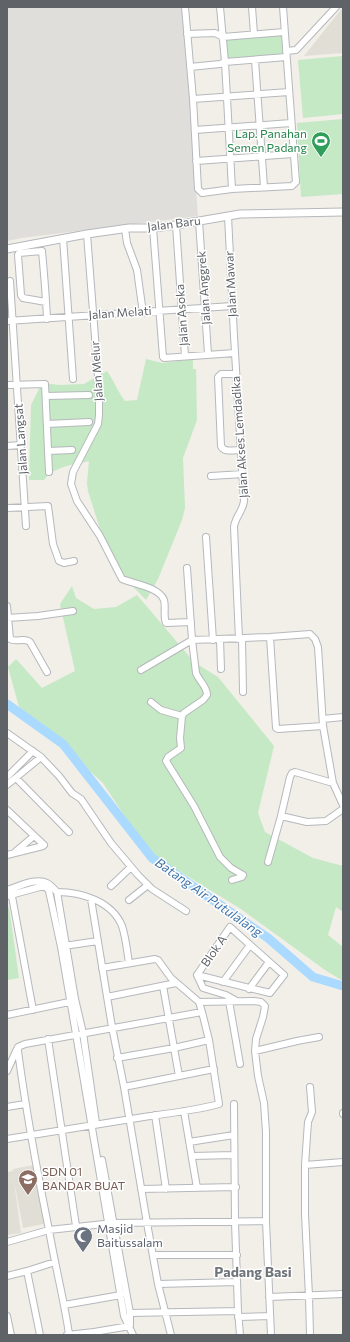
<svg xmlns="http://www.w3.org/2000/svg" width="350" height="1342" viewBox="0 0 350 1342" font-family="Commissioner,sans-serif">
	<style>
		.industrial { fill: #e0deda }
		.education { fill: #e1ded6 }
		.green { fill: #c5e8c5 }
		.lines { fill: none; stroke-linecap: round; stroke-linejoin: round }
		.river { stroke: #aadaff; stroke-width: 9 }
		.minor-casing { stroke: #b5b8bc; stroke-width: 8 }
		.tertiary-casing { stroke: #b5b8bc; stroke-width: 9 }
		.minor { stroke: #fff; stroke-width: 6 }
		.tertiary { stroke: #fff; stroke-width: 7 }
		.labels { text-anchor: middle; stroke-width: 3; stroke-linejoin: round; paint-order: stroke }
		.leisure-label { font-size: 12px; fill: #27864d; stroke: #fff; text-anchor: end }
		.street-label { font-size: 12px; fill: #5f6368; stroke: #fff }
		.education-label { font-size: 12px; fill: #785e54; stroke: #fff; text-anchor: start }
		.worship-label { font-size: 12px; fill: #5b616d; stroke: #fff; text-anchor: start }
		.water-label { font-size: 13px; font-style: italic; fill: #4174aa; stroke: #fff }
		.quarter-label { font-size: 14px; font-weight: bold; fill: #70757a; stroke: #fff }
	</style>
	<rect width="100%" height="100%" fill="#f1efe8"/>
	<path class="industrial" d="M7 7H183L198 216 22 238 7 241Z"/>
	<path class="education" d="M343 7V53L304 56Z
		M34 1165 44 1224 23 1228 14 1181 21 1233 7 1235V1172L13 1171V1169Z"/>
	<path class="green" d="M282 35 283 55 226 58 225 38Z
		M343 56V114L303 118 298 60Z
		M343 119V194L301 197 297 123Z
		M146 359 162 363 193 359V369H196L197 420 183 458 185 508 182 520 158 579 146 600 111 564 88 491 87 483 89 461C74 465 54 466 44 480H29L31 405 42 383 59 385 84 384 107 371C114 381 118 392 125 401L137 400Z
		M72 586 76 598 94 609 116 607 137 595 194 662 218 677 274 746 258 813 265 832 313 858 343 866V912L336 907 328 935 343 947V981L325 970 241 909 148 852 103 783 19 707 8 667 16 659 42 688 75 671 60 604Z
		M7 907H9L19 978 7 980Z"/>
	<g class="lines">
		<path class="river" d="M7 704 63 744 152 858 268 938 313 977 343 986"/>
		<defs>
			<path id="minor" d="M185 7 193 99 198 189 202 193 232 189 292 186 296 182 283 7
				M252 7 254 34
				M187 34 215 33 223 37 284 32
				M286 51 296 50 336 7
				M255 60 264 187
				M190 67 220 64 225 62 220 7
				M193 99 289 92
				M195 130 291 123
				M196 161 293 154
				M232 189 225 62 286 57
				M228 216 234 336 244 501C243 511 235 517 234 527L239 639
				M199 221 208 354
				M176 225 185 356
				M153 228 163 357 164 358 235 353
				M125 229 127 243 137 270 143 313
				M87 234 99 389V415L98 424 73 472 71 484 77 501 100 536 122 579C134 584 159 587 164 600 166 607 163 616 166 623L191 622
				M63 238 73 379
				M10 281 26 526
				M46 302 23 298 21 295 18 255 19 253 42 251C44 273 46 296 47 319
				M7 321 232 306
				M236 374H221L218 377 221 446C224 453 234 450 241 450
				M7 385 45 384 49 472
				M46 396 89 395
				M47 424 89 422
				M7 446 21 445
				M48 451 72 450
				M211 476 243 474
				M7 508 48 506 53 544 59 561 64 563 74 561
				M206 537 213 640
				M187 568 192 640 270 637 310 634 315 639 318 647 323 726 333 783 343 805
				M7 606 10 639C16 643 24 637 30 642L47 672
				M7 618 38 616 73 611
				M270 637 276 728 278 729 323 726
				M242 638 243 692
				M220 639 221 669
				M141 670 192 640 196 673C199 681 207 686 207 695L203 700 184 713 182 716 180 738 181 748 168 757 166 761 194 806 220 857 231 868 243 875 242 877 232 880
				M151 702 161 710 182 716
				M323 719 343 717
				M7 733 41 757 59 776 72 793 81 799 111 843 138 875 152 889 186 911
				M7 777 33 751
				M16 778 69 832
				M333 783 295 772 292 773 290 777 281 816 307 822 326 821 343 809
				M7 785 41 757
				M7 810 44 845 43 846 7 855
				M15 852 34 836
				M268 862 281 816
				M111 886 131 867
				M7 890C18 887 36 877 47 883 51 885 54 889 57 892L75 999 83 1033 96 1123
				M11 891 33 1010
				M57 892C81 892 112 901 122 926 126 938 127 951 129 963
				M7 896 40 887H46L49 891 61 947 76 1034 124 1316 133 1335
				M91 899 112 1027 124 1087 147 1223 158 1284 171 1335
				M129 900 148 885
				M230 927 284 975 270 993 197 975Z
				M64 946 98 941
				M102 968 155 959 158 960 171 978 199 1002 202 1012
				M197 975 203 988 226 995 235 1000
				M223 982 250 945
				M163 986 179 1076
				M249 989 269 962
				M107 997 176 983
				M229 1001 240 1064
				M199 1002 254 1001 261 1002 265 1006 263 1017 256 1039 255 1051 258 1076 264 1103 266 1132V1221L271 1335
				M7 1015 74 1001
				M48 1039 76 1226
				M255 1051 297 1041 319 1037
				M117 1058 174 1048 209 1040
				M7 1071 17 1049
				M124 1087 214 1069
				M234 1104 235 1222 238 1311 240 1335
				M7 1107 25 1104
				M184 1111 197 1188
				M343 1113V1114
				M155 1115 166 1189
				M7 1139C55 1131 102 1124 150 1116 173 1113 197 1110 219 1104L209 1040 202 1012 25 1044 18 1047V1051C26 1111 37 1171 49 1230 55 1265 64 1300 69 1334
				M189 1142 234 1135
				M192 1156 234 1155
				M102 1160 130 1313V1324
				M305 1165 343 1162
				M141 1189 236 1187
				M7 1242 49 1230 113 1223 266 1221
				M153 1255H237
				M27 1271 40 1335
				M7 1276 27 1271 55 1262
				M158 1284 237 1282
				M269 1297 343 1294
				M64 1305 121 1295
				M130 1313 238 1311
				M7 1316 11 1335
				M238 1317 270 1316
				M94 1332 130 1326
				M67 1335 94 1332 95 1335
				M310 1335 309 1296 305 1214V1165L308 1122 312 1112 310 1087"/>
			<path id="tertiary" d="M7 249 87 234 129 228H153L176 225 240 214 343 212"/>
		</defs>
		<use href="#minor" class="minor-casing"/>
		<use href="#tertiary" class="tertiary-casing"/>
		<use href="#minor" class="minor"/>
		<use href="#tertiary" class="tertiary"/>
	</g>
	<defs>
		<symbol id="stadium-pin" viewBox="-11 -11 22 30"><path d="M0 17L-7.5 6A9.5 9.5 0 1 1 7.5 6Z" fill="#2e9e5b" stroke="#fff"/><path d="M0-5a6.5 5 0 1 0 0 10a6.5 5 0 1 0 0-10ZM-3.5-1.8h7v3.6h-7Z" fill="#fff"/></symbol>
		<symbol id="school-pin" viewBox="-11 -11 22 30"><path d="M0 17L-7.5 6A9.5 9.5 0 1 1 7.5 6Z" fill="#8d6e63" stroke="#fff"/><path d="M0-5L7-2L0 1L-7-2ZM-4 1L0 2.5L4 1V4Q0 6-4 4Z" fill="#fff"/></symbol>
		<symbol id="mosque-pin" viewBox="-11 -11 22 30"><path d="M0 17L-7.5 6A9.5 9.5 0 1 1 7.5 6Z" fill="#6b7280" stroke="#fff"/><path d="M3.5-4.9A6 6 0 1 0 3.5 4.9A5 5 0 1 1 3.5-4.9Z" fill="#fff"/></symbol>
	</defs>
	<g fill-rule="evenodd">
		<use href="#stadium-pin" x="310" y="130" width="22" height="30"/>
		<use href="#school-pin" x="17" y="1168" width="22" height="30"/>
		<use href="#mosque-pin" x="72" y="1225" width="22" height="30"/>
	</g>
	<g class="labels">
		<g class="leisure-label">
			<text x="307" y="138">Lap. Panahan<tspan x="307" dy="14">Semen Padang</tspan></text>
		</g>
		<g class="street-label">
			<text transform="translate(174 224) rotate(-7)" y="4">Jalan Baru</text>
			<text transform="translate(231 284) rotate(-93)" y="4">Jalan Mawar</text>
			<text transform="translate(204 288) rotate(-94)" y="4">Jalan Anggrek</text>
			<text transform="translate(120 313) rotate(-4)" y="4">Jalan Melati</text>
			<text transform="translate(182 315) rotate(-94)" y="4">Jalan Asoka</text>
			<text transform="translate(97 371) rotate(-94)" y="4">Jalan Melur</text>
			<text transform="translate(240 437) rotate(-94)" y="4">Jalan Akses Lemdadika</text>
			<text transform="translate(21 439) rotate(-94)" y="4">Jalan Langsat</text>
			<text transform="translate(214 951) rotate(-55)" y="4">Blok A</text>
		</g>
		<g class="education-label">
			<text x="42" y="1176">SDN 01<tspan x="42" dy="14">BANDAR BUAT</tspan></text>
		</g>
		<g class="worship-label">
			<text x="97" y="1233">Masjid<tspan x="97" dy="14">Baitussalam</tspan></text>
		</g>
		<g class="water-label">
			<text transform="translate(209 897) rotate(35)" y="5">Batang Air Putulalang</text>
		</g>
		<g class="quarter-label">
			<text x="253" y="1277">Padang Basi</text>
		</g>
	</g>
	<rect width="350" height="1342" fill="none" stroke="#5f6368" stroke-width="16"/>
</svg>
